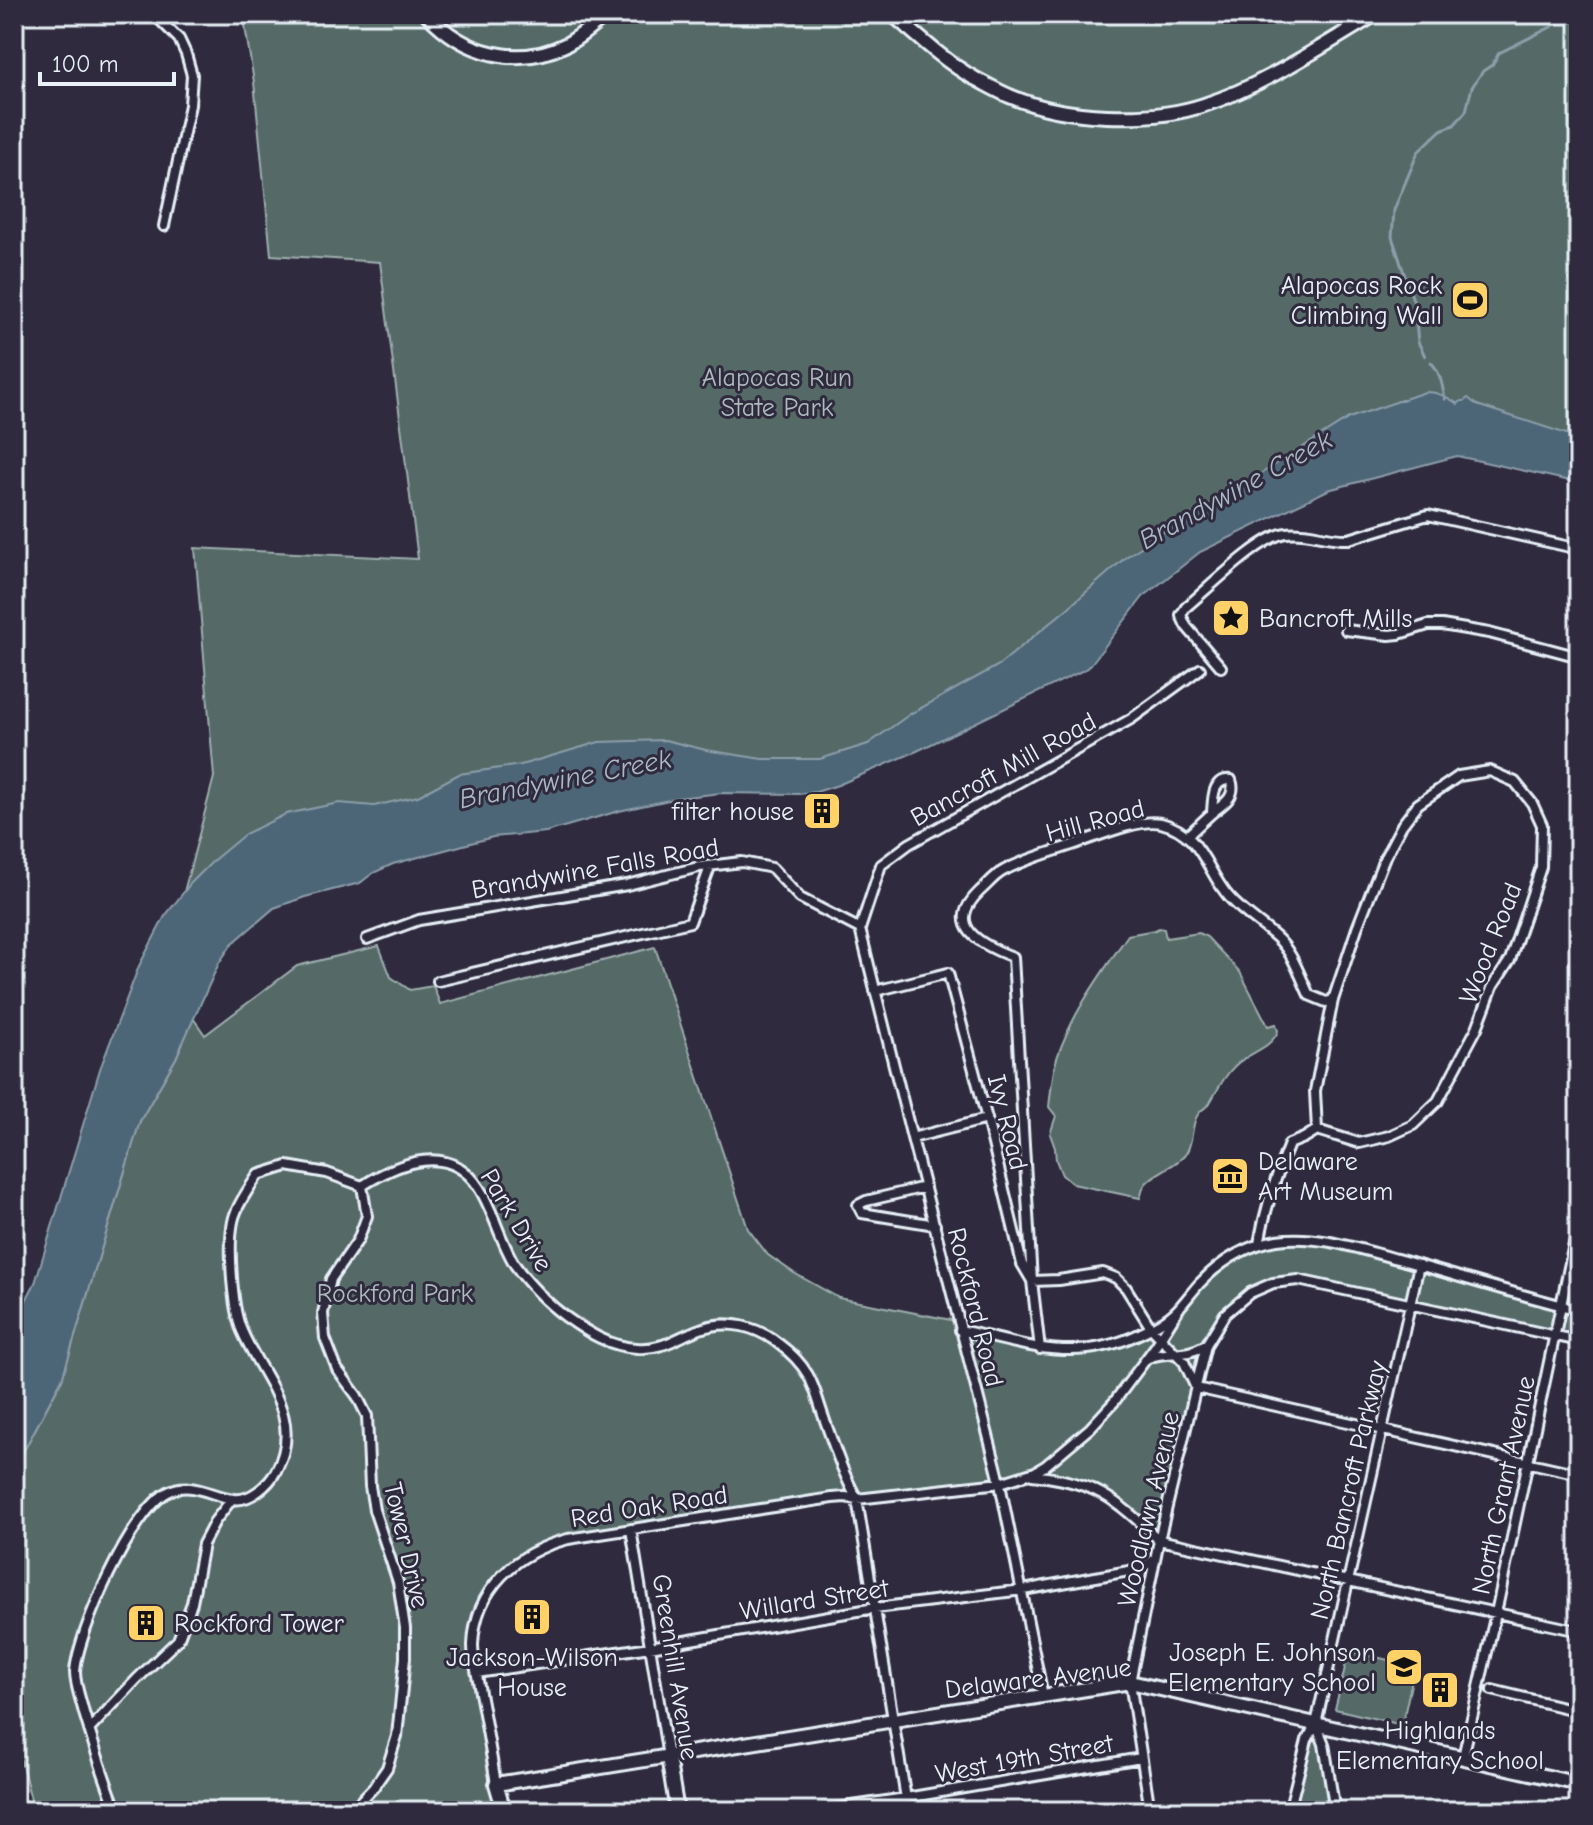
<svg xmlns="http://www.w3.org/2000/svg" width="1593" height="1825" viewBox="0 0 1593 1825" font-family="'Comic Neue',sans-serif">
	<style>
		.green { fill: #546a66; stroke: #9eaeaf; stroke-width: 2 }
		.water { fill: #4e6677; stroke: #8c9eab; stroke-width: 2 }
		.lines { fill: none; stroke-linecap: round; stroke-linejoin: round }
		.stream { stroke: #8c9eab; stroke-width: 3 }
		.street-casing { stroke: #e8f1f8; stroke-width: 14 }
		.secondary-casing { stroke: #e8f1f8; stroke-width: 18 }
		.street { stroke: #2f2a3d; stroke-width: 8 }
		.secondary { stroke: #2f2a3d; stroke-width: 12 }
		.labels { text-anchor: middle; stroke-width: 6; stroke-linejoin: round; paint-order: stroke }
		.poi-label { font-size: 26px; fill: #e8f1f8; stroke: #2f2a3d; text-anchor: end }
		.park-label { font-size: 26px; fill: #adbbbe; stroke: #2f2a3d }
		.street-label { font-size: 26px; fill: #e8f1f8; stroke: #2f2a3d }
		.water-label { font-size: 28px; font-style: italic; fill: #aab9c4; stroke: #2f2a3d }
	</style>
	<rect width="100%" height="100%" fill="#2f2a3d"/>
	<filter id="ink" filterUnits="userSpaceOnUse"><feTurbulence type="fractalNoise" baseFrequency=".0125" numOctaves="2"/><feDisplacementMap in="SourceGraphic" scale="16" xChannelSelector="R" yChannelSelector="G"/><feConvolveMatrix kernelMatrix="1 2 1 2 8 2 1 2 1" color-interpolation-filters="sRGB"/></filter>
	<g filter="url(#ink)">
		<path class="green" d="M243 14H1579V460L1449 418 1327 465 847 773 685 780 199 899 184 892 214 777 195 548 418 559 380 262 271 255 254 82Z
			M1159 928 1164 929 1166 938 1199 933 1207 937 1240 972 1268 1026 1276 1024 1278 1031C1272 1047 1252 1052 1238 1063 1225 1074 1217 1091 1208 1106 1187 1116 1197 1139 1185 1155 1175 1167 1152 1173 1144 1186 1142 1189 1142 1194 1140 1198L1073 1184 1062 1175 1056 1160 1055 1148 1050 1134 1056 1116 1049 1107C1051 1091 1052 1073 1057 1058 1072 1013 1101 974 1128 935L1155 930Z
			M379 946 391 977 410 990 433 986 440 1004 655 947 748 1229 768 1255 794 1273 839 1298 951 1320 961 1330 1040 1349 1096 1348 1151 1328 1160 1339 1199 1284 1259 1244 1308 1239 1579 1310V1341L1298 1280 1250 1293 1210 1336 1159 1540 1097 1490 1027 1475 1000 1483 845 1497 568 1539 521 1558 483 1603 474 1636 504 1811H34L21 1761 14 1746V1469L62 1379 140 1121 176 1058 193 1018 205 1035 297 966Z
			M1349 1651 1415 1666 1402 1725 1335 1709Z
			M1316 1724 1335 1811H1289Z"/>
		<path class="water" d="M1425 392C1439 392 1447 397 1458 404L1461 401H1464L1468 398 1477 405 1579 438V483L1457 456 1328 490 1200 552 1143 597 1088 668 917 751 838 785 816 792 799 794 721 793 678 798 619 811 546 832 493 837 393 864 373 873 360 883 305 897 274 908 232 944 219 963 176 1058 140 1121 62 1379 14 1469V1312L23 1306 35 1283 100 1069 139 966 165 916 191 883 215 859 245 834 286 814 339 803 374 806 418 796 459 774 521 765 599 742 665 740 706 750 762 759H820L868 744 910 714 999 665 1068 608 1126 557 1162 533 1270 468 1349 418Z"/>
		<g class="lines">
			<path class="stream" d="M1425 356 1418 342 1414 303 1392 237 1394 210 1418 152 1441 130 1454 125 1466 111 1472 87 1483 71 1492 65 1499 53 1553 26 1567 14
				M1431 362C1441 373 1442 385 1445 399"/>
			<defs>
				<path id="street" d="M154 14 179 39 186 54 192 75 190 105 164 226
					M1346 630 1389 635 1399 634 1428 625H1442L1489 633 1579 657
					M1221 667 1186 626 1181 615 1186 607C1208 589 1261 536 1286 533 1307 530 1328 540 1349 539L1428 515 1579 549
					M1187 836C1196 828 1204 820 1213 812 1224 804 1237 796 1231 780 1212 778 1213 799 1212 813
					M860 929 912 1138 998 1474 1043 1696
					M860 929 881 865 909 844 1131 719 1200 669
					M367 939 419 920 627 885 699 867 742 862 772 868 800 898 860 929
					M438 981 690 922 710 867
					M875 991 948 973 987 1119 1022 1264 1032 1281 1059 1280 1103 1273 1116 1278 1126 1288 1151 1328 1184 1362 1196 1388 1579 1474
					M912 1138 987 1119
					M362 1186C399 1162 450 1142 479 1188 494 1212 500 1241 515 1265 528 1284 548 1304 566 1317 587 1332 610 1347 637 1348 663 1350 677 1337 700 1329 727 1319 757 1326 779 1344 790 1352 801 1363 808 1375 815 1387 818 1401 823 1415 833 1443 842 1472 857 1499L908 1811
					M925 1187 866 1201 858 1205 862 1213 935 1225
					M1259 1244C1265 1209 1276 1176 1289 1144L1304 1138 1317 1130 1359 1143 1389 1136 1413 1125 1438 1101 1477 1028 1493 986 1510 960 1541 867 1542 825 1532 803 1515 782 1490 771 1459 776 1418 804 1402 825 1384 859 1357 928 1333 1000 1315 1091 1317 1130
					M960 1330C1024 1344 1075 1365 1139 1334 1154 1327 1168 1320 1179 1308 1186 1300 1192 1292 1199 1284 1220 1262 1247 1245 1277 1240 1317 1234 1359 1249 1397 1259 1458 1276 1518 1295 1579 1310
					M1040 1349 1032 1281 1013 957C981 945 943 926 980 891 988 884 995 875 1003 871 1027 858 1053 852 1078 843 1098 836 1141 818 1161 823 1202 833 1206 871 1229 897 1243 913 1260 923 1276 937 1292 951 1300 976 1309 995L1326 1002 1333 1000
					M1148 1358C1170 1349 1182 1359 1206 1345
					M1032 1475C1096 1482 1113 1497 1159 1540
					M631 1529 668 1757
					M1159 1540 1579 1631
					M477 1673 650 1647 875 1608 1023 1590 1129 1571 1146 1565 1155 1559
					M1492 1690 1579 1711
					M1316 1724 1324 1744 1335 1811
					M89 1730 137 1679 178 1640 192 1603 203 1544 215 1521 232 1499
					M1463 1757 1496 1613 1579 1220
					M496 1784C491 1753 486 1723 480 1693 478 1677 473 1661 473 1645 475 1588 517 1552 568 1539L832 1498 845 1497 857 1499 1000 1483 1035 1472 1045 1466 1090 1428 1114 1402 1155 1347 1180 1307
					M117 1811C104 1779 94 1746 84 1713 81 1700 75 1685 75 1672 78 1631 132 1511 168 1492 190 1480 211 1496 233 1499 249 1502 269 1485 276 1471 305 1417 262 1378 242 1331 232 1309 226 1234 236 1212 241 1199 250 1187 258 1175L287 1166 327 1173 362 1186
					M351 1811 373 1788 387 1768 397 1736 405 1658V1628L398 1582 374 1510 370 1486 367 1416 357 1396 337 1369 325 1338 323 1313 331 1279 358 1240 367 1216 362 1186
					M819 1811 906 1798 1141 1758
					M1150 1811 1130 1682 1159 1540 1206 1345 1225 1314 1250 1293 1273 1283 1298 1280 1579 1341
					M1289 1811 1307 1740 1316 1724 1419 1265
					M1305 1811 1334 1806"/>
				<path id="secondary" d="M427 14C464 54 517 69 567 44 582 36 595 24 607 14
					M892 14C918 36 944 61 974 78 986 84 999 92 1012 97 1064 119 1150 123 1204 105 1265 85 1320 47 1376 14
					M668 1757 677 1811
					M504 1811 496 1784 1130 1682 1579 1784"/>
			</defs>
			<use href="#street" class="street-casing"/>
			<use href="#secondary" class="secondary-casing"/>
			<use href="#street" class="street"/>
			<use href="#secondary" class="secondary"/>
		</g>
	</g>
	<defs>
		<symbol id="stadium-square" viewBox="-11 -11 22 22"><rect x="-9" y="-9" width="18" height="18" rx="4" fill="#ffd166" stroke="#2f2a3d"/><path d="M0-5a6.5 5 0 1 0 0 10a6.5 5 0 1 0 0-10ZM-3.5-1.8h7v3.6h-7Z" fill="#111"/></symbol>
		<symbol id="sight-square" viewBox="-11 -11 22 22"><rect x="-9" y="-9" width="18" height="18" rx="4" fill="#ffd166" stroke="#2f2a3d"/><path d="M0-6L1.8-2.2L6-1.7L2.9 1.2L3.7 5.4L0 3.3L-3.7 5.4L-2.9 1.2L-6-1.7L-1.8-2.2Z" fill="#111"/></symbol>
		<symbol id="building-square" viewBox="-11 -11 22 22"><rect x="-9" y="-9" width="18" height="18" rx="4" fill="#ffd166" stroke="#2f2a3d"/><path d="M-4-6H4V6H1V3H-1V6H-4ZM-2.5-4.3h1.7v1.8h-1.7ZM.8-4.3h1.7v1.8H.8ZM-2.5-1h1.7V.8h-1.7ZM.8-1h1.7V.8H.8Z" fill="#111"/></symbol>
		<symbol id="museum-square" viewBox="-11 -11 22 22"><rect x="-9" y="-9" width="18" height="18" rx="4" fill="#ffd166" stroke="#2f2a3d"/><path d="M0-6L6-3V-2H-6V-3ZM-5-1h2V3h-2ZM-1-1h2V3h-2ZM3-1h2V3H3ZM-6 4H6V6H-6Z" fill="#111"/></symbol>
		<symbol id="school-square" viewBox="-11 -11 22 22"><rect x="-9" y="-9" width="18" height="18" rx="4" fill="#ffd166" stroke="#2f2a3d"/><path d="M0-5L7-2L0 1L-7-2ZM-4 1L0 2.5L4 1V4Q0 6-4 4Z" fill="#111"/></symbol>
	</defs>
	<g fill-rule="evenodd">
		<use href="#stadium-square" x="1448" y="278" width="44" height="44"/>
		<use href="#sight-square" x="1209" y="596" width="44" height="44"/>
		<use href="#building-square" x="800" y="789" width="44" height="44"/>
		<use href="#museum-square" x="1208" y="1154" width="44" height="44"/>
		<use href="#building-square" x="510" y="1595" width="44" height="44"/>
		<use href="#building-square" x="124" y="1601" width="44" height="44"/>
		<use href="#school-square" x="1382" y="1645" width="44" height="44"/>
		<use href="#building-square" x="1418" y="1668" width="44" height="44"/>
	</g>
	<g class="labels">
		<g class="poi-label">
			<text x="1442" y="294">Alapocas Rock<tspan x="1442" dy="30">Climbing Wall</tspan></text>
			<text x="1259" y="627" text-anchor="start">Bancroft Mills</text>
			<text x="794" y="820">filter house</text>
			<text x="1258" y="1170" text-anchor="start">Delaware<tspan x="1258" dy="30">Art Museum</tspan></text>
			<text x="174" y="1632" text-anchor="start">Rockford Tower</text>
			<text x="1376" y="1661">Joseph E. Johnson<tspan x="1376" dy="30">Elementary School</tspan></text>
			<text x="532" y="1666" text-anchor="middle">Jackson-Wilson<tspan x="532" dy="30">House</tspan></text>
			<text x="1440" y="1739" text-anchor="middle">Highlands<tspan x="1440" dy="30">Elementary School</tspan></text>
		</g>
		<g class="park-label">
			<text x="777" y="386">Alapocas Run<tspan x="777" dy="30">State Park</tspan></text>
			<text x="395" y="1302">Rockford Park</text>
		</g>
		<g class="street-label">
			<text transform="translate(1003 769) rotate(-29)" y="9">Bancroft Mill Road</text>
			<text transform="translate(1095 820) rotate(-15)" y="9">Hill Road</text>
			<text transform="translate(595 868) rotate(-10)" y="9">Brandywine Falls Road</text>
			<text transform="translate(1490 943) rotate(-68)" y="9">Wood Road</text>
			<text transform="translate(1008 1122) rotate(76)" y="9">Ivy Road</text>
			<text transform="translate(517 1220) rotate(59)" y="9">Park Drive</text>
			<text transform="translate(976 1307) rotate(76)" y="9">Rockford Road</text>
			<text transform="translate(1503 1485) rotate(-78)" y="9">North Grant Avenue</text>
			<text transform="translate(1348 1490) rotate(-77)" y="9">North Bancroft Parkway</text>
			<text transform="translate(649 1506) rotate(-9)" y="9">Red Oak Road</text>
			<text transform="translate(1148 1509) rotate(-77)" y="9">Woodlawn Avenue</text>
			<text transform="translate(407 1545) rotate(77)" y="9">Tower Drive</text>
			<text transform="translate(814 1599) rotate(-9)" y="9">Willard Street</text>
			<text transform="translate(676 1667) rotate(81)" y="9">Greenhill Avenue</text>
			<text transform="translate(1038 1678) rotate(-7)" y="9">Delaware Avenue</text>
			<text transform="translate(1024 1758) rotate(-10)" y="9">West 19th Street</text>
		</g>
		<g class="water-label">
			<text transform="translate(1235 489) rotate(-29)" y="10">Brandywine Creek</text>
			<text transform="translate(565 778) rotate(-11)" y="10">Brandywine Creek</text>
		</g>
	</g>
	<rect width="1593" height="1825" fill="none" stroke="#2f2a3d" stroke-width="48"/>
	<rect x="24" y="24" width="1545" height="1777" fill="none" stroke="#e8f1f8" stroke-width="3" filter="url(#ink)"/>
	<path d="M40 72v12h134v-12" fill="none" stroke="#e8f1f8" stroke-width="4"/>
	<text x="52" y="72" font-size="24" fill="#e8f1f8" stroke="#2f2a3d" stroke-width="6" paint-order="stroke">100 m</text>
</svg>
